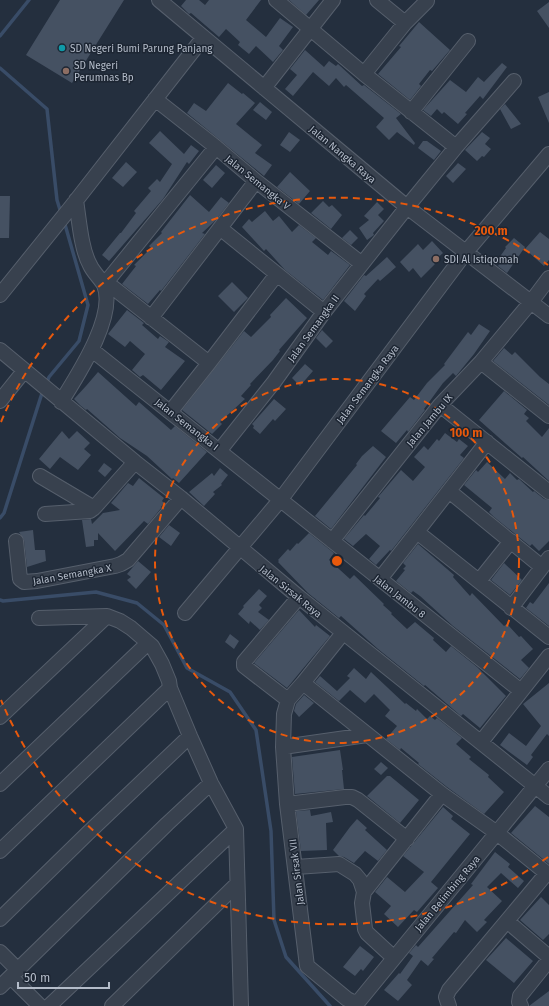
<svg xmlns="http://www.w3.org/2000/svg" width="549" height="1006" viewBox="0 0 549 1006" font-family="'Fira Sans',sans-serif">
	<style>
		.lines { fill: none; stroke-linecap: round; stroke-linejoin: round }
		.stream { stroke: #394c67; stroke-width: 3.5 }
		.building { fill: #455162 }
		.minor-casing { stroke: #565f6c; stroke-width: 16 }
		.minor { stroke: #38414e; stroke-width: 14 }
		.ring { fill: none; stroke: #e8590c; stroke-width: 2; stroke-dasharray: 7 5 }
		.culture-dot { fill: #0f9aa8; stroke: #1d2633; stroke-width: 1.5 }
		.education-dot { fill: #8d6e63; stroke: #1d2633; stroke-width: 1.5 }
		.labels { text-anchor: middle; stroke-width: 3; stroke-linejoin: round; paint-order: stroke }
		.poi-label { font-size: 10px; fill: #b4bcc9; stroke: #1d2633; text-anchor: start }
		.street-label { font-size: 10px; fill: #b4bcc9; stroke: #1d2633 }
		.centre { fill: #e8590c; stroke: #1d2633; stroke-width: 2 }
		.ring-label { font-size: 12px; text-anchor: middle; font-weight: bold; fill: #e8590c; stroke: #1d2633; stroke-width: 3; stroke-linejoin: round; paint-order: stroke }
	</style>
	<rect width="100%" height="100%" fill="#242f3e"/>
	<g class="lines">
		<path class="stream" d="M0 36 29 0
			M0 68 47 109 57 200 61 213
			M46 385 49 377 79 341 88 305 64 221
			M0 518 4 513 43 390
			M0 600 3 601 96 592 137 603 164 625 187 668 230 692 256 730 271 831 274 920 286 957 330 1006"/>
	</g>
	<path class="building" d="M60 0H124L72 83 26 55Z
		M186 0H199L205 5 209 0H261L246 20 266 37 280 18 293 27 279 46 283 50 273 62 256 46 249 54 238 45 240 42 226 29 219 37 191 13 189 14 181 6Z
		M289 0H319L306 15Z
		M549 2V28L537 11Z
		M419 22 450 50 432 71 430 70 419 84 421 86 410 100 378 74 401 47 399 46Z
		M305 50 324 67 329 61 336 66 338 64 362 86 364 85 401 114 396 118 415 143 414 145 397 132 389 140 376 127 384 118 346 85 344 87 336 78 329 86 313 72 293 96 285 89 297 75 290 69Z
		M502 63 507 67 483 99 480 96 465 113 467 114 458 124 444 112 442 114 437 109 431 116 423 110 450 80 466 92 478 77 484 82Z
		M228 83 242 94 243 93 255 103 236 124 262 145 255 153 272 165 264 176 187 113 194 103 206 111Z
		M549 92V123L538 97Z
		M260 102 272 112 266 120 253 110Z
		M505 104 521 124 511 129 500 109Z
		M160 131 184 154 191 145 199 151 189 164 187 162 163 199 109 261 102 255 120 233H121L136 213 134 211 151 191 148 188 157 179 160 182 172 164 149 143Z
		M289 132 300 140 290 152 280 145Z
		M482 132 490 138 485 144 491 149 484 157 482 156 477 161 465 150Z
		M423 141H427L441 151 434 160 418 148Z
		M126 162 137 172 123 187 112 178Z
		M458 163 466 169 453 183 446 176Z
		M216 165 225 173 212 188 203 180Z
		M290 172 310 191 299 204 277 187Z
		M190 195 209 212 221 197 229 203 216 220 202 233 205 234 161 291 160 290 148 304 122 284 136 266 134 265 151 248 149 246 162 233 161 232Z
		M0 196H10L9 238H0Z
		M323 201 329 207 332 205 342 215 331 229 311 213Z
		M377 202 384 209 378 215 384 221 373 233 374 235 367 240 359 228 369 220 364 216Z
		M265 211 273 221 279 216 292 232 299 225 316 238 312 242 328 255 331 251 350 265 323 300 285 270 266 249 264 251 242 227 249 219 252 222Z
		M350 230 358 238 351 245 342 238Z
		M540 232 549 239V260L544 266 525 249Z
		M514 238 525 247 507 273 498 266 502 260 499 258 506 248 505 247Z
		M432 241 443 253 433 262 435 264 421 278 413 268 409 272 400 262 418 244 423 250Z
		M387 257 396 267 380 281 378 279 364 294 366 296 355 311 344 301 364 275 366 276Z
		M232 282 248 298 234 312 218 296Z
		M286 298 307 318 279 350 280 351 273 360 250 384 251 385 241 396 245 399 220 422 222 424 212 434 182 410 244 331 251 337 271 317 270 315Z
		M127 310 144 323 142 325 158 339 160 336 169 342 165 347 185 361 161 390 143 375 140 377 132 370 145 354 130 341 125 347 108 334Z
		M479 324 490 331 474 354 456 376 453 373 443 383 424 409 425 410 408 432 407 430 396 443 381 431 410 397 414 400 427 383 445 365 444 364 468 332 471 335Z
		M322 330 333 341 326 348 316 338Z
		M504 348 512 355 515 352 540 377 549 384V405L493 361Z
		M305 364 313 371 300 386 292 378Z
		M98 372 136 406 139 402 171 430 175 426 207 452 179 483 173 478 172 479 147 456 120 438 87 409 86 410 81 406 74 399 86 386Z
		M504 391 527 410 524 414 529 418 526 421 542 437 549 428V481L523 457 522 458 479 420Z
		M274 399 286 409 275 421 273 419 260 434 253 428 254 426 252 424Z
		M62 431 69 439 77 431 90 443 84 449 91 455 78 470 60 457 50 469 39 459Z
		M445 433 457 442 459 439 468 446 460 455 464 458 391 551 390 550 376 565 369 559 380 546 366 534 353 546 344 539 364 515 365 516 380 498 378 497 401 470 413 481 425 467 414 457 424 446 428 450 437 439 439 441Z
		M373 446 386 457 331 529 315 516 357 465 356 464 362 456Z
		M487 462 505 479 510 473 517 480 519 479 533 492 534 491 544 499 549 500V541L539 551 532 544 530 546 494 517 489 512 492 508 464 485 476 470 478 472Z
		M104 463 112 469 105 477 98 471Z
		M220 468 228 475 221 484 222 485 213 492 215 494 204 506 189 492 212 473 214 476Z
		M139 478 164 498 162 501 164 503 161 507H162L148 524 144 521 115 551 98 533V540H94V546L86 547 82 520 91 519 92 524 103 513 120 510 111 503 128 483 133 486Z
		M169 525 180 533 171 546 159 537Z
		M33 530 35 550H45L46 561 27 567 24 540 19 532Z
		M309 533 334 553 329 560 350 579 354 575 384 604 383 605 392 613 391 614 407 629 415 622 434 638 433 640 446 652 451 646 477 667 506 696 480 728 463 714 461 716 425 685 424 686 378 649 341 616 339 618 308 593 278 562 279 561 278 560 288 549 290 551 297 543 298 544Z
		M418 544 454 575 453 577 470 596 472 593 504 626 507 624 519 637 521 636 533 649 521 660 529 668 520 679 453 626 420 596 413 591 411 593 396 581 405 570 403 569 406 566 403 563Z
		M138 561 151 572 136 589 127 580 131 577 127 574Z
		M504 563 522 580 510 595 491 580Z
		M549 583V626L526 608 530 602 533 604Z
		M259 589 267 596 259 605 262 608 258 612 269 620 260 630 250 621 249 624 238 614 244 607 243 606Z
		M299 610 315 627 316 625 330 636 287 688 254 663Z
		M230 634 239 641 234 649 225 642Z
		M354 668 366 679 371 672 405 704 406 703 416 711 417 709 427 719 430 716 435 720 437 718 462 738 456 744 471 757 469 759 489 775 488 777 504 792 484 814 447 787 418 764 419 763 401 748 400 750 386 739 397 726 385 716 390 710 374 694 365 703 350 690 339 701 315 682 320 676 337 691 350 678 347 676Z
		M549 683V736L547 734 531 755 533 757 527 765 500 745 509 733 526 746 541 726 523 704Z
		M304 695 314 703 299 717 294 711 296 704Z
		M340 750 343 770H342L344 789 295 794 292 757Z
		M381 762 388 768 381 775 374 769Z
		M387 776H390L419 800 400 823 367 796Z
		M535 806 549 817V864L511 833Z
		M443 807 453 816 451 819 470 834 431 882 438 888 417 912 414 910 398 927 384 914 391 906 375 892 387 877 405 892 424 872 403 856Z
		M310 810 311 816 331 812 333 822 326 823 327 850 301 851 296 811Z
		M357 819 367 828 365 830 387 850 378 861 365 851 354 863 344 857 339 856 333 850 350 827Z
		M495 852 510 864 508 867 524 881 518 888 501 873 487 887 502 901 484 920 487 922 477 932 465 920 456 933 454 932 432 958 434 959 428 966 421 960 407 980 412 985 398 1001 384 990 399 973 400 974 413 956 409 953 416 945 418 947 473 885 471 884Z
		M541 897 549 905V934L543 940 520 920Z
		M506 938 533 961 514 983 486 960Z
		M360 946 374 957 363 971 361 969 355 976 343 967Z
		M549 991V1006H529Z"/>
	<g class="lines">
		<defs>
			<path id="minor" d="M159 0 407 207 549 316
				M276 0 364 74 456 147
				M377 0 405 23
				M364 74 405 23 427 1
				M264 88 333 0
				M155 99 216 147 256 181 362 264
				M411 112 468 41
				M220 228 324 312
				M106 282 209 363
				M104 285 216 147
				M0 295 71 207 203 38
				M151 318 256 181
				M0 350 135 462 181 498 299 597 549 797
				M92 350C236 463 378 578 521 691
				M481 362 549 416
				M0 401 24 371
				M61 402C77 376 117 316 104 285 100 278 93 272 90 265 81 249 79 219 76 200
				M440 405 549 492
				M171 411 209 363 277 274
				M220 450 274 382 324 312 407 207 456 147 514 81
				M40 476 94 508 135 462
				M449 491 542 567
				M45 514 90 511 94 508
				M417 532 549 637
				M16 541 20 579 24 582 37 581 115 566 121 564 128 560 181 498
				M332 541 440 405 481 362 531 302 549 278
				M380 579 487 442
				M479 581 511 541
				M511 608 549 558
				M185 613 281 499 466 252 549 154
				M39 618 107 616 120 621 131 628 152 646 162 664 169 681 170 688 190 736 211 783 236 829 241 1006
				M343 633 303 683 288 700 284 714 283 747 287 804 307 966 347 999 353 1002 359 1001 549 769
				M303 683 442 794 497 833 549 875
				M288 700 244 666V662L299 597
				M0 717 107 616
				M481 742 549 656
				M283 747 367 735
				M0 784 148 643
				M287 804 345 797H352L358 800 407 839
				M0 851 170 688
				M296 867 339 864 355 874 360 880 364 892 362 903 365 929 367 933 393 957
				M364 892 442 794
				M0 919 88 833 190 736
				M507 921 549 957
				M0 952 18 970
				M11 977 40 1006
				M0 987 167 824 211 783
				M49 1006 236 829
				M112 1006 237 884
				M449 1006 446 997 449 990 547 873
				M521 1006 519 1002 520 996 549 960"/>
		</defs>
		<use href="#minor" class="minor-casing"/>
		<use href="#minor" class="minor"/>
	</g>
	<g class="ring">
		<circle cx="337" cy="561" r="182"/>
		<path d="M548 857A364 364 0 0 1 1 700M1 422A364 364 0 0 1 548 265"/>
	</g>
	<circle class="culture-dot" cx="62" cy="48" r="4"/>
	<g class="education-dot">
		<circle cx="66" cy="71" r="4"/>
		<circle cx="436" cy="259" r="4"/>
	</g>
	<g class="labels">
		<g class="poi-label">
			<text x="70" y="52">SD Negeri Bumi Parung Panjang</text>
			<text x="74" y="69">SD Negeri<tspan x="74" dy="12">Perumnas Bp</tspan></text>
			<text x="444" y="263">SDI Al Istiqomah</text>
		</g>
		<g class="street-label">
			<text transform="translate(343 154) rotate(40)" y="4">Jalan Nangka Raya</text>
			<text transform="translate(258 182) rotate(39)" y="4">Jalan Semangka V</text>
			<text transform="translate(313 328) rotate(-54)" y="4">Jalan Semangka II</text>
			<text transform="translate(367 384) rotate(-53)" y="4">Jalan Semangka Raya</text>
			<text transform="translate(429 420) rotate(-50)" y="4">Jalan Jambu IX</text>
			<text transform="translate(187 424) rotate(38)" y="4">Jalan Semangka I</text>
			<text transform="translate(72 574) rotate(-10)" y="4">Jalan Semangka X</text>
			<text transform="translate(291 591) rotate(39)" y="4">Jalan Sirsak Raya</text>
			<text transform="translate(400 596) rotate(38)" y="4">Jalan Jambu 8</text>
			<text transform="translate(296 872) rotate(-97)" y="4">Jalan Sirsak VII</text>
			<text transform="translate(447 893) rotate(-50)" y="4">Jalan Belimbing Raya</text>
		</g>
	</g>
	<circle cx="337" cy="561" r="6" class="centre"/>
	<g class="ring-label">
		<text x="491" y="235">200 m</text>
		<text x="466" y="437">100 m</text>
	</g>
	<path d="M18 982v6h91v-6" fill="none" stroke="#b4bcc9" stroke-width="2"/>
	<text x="24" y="982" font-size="12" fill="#b4bcc9" stroke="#1d2633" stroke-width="3" paint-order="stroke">50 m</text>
</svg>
